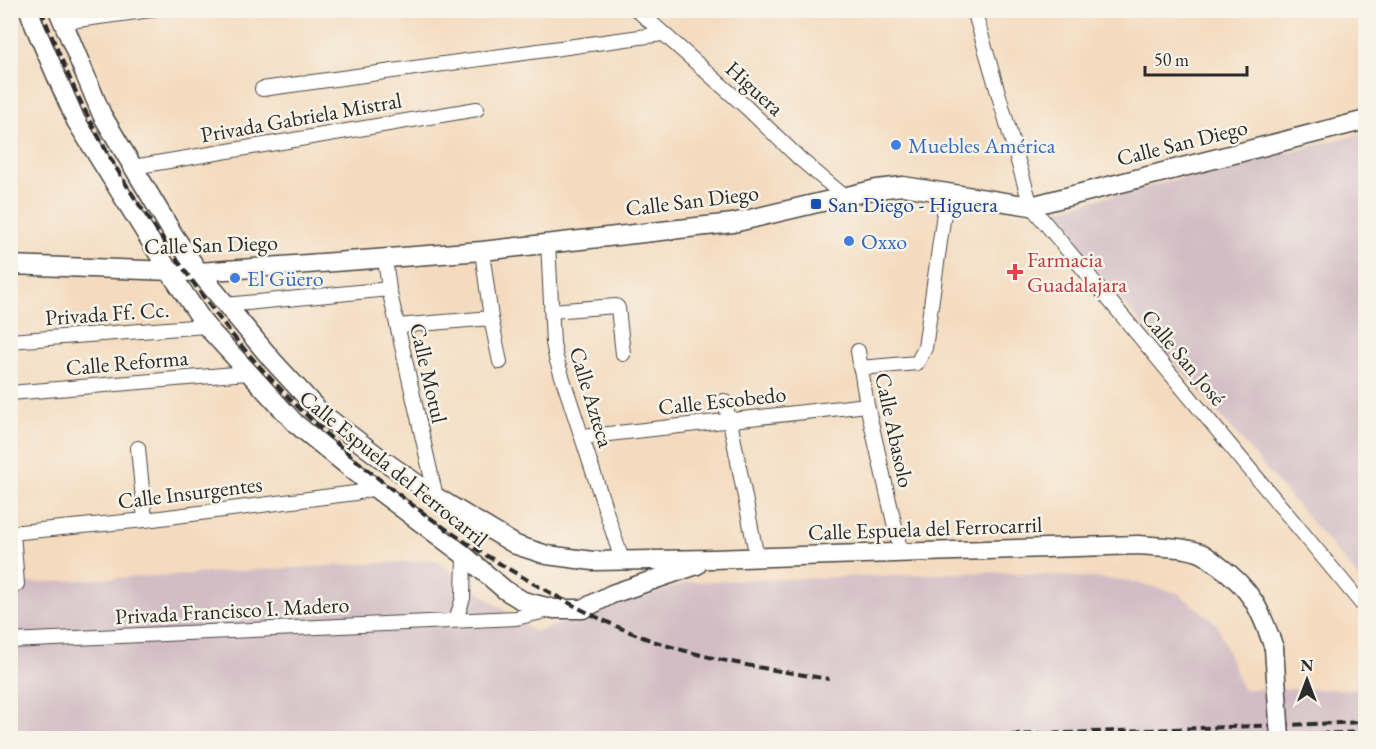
<svg xmlns="http://www.w3.org/2000/svg" width="1376" height="749" viewBox="0 0 1376 749" font-family="'EB Garamond',serif">
	<style>
		.industrial { fill: #d2bdc5 }
		.lines { fill: none; stroke-linecap: round; stroke-linejoin: round }
		.street-casing { stroke: #494541; stroke-width: 16 }
		.secondary-casing { stroke: #494541; stroke-width: 21 }
		.street { stroke: #fff; stroke-width: 14 }
		.secondary { stroke: #fff; stroke-width: 18 }
		.rail { stroke: #2b2b2b; stroke-width: 4; stroke-dasharray: 9 4.5; stroke-linecap: butt }
		.secondary-bridge-casing { stroke: #494541; stroke-width: 21; stroke-linecap: butt }
		.secondary-bridge { stroke: #fff; stroke-width: 18 }
		.shop-dot { fill: #3f7fe0; stroke: #f7f3e8; stroke-width: 2 }
		.transit-dot { fill: #1a4fb4; stroke: #f7f3e8; stroke-width: 2 }
		.health-dot { fill: #e0444e; stroke: #f7f3e8; stroke-width: 2 }
		.labels { text-anchor: middle; stroke-width: 5; stroke-linejoin: round; paint-order: stroke }
		.street-label { font-size: 22px; fill: #2b2b2b; stroke: #f7f3e8 }
		.shop-label { font-size: 22px; fill: #366cbe; stroke: #f7f3e8; text-anchor: start }
		.transit-label { font-size: 22px; fill: #164399; stroke: #f7f3e8; text-anchor: start }
		.health-label { font-size: 22px; fill: #be3a42; stroke: #f7f3e8; text-anchor: start }
	</style>
	<rect width="100%" height="100%" fill="#f7f3e8"/>
	<filter id="ink" filterUnits="userSpaceOnUse"><feTurbulence type="fractalNoise" baseFrequency=".0167" numOctaves="2"/><feDisplacementMap in="SourceGraphic" scale="12" xChannelSelector="R" yChannelSelector="G"/><feConvolveMatrix kernelMatrix="1 2 1 2 8 2 1 2 1" color-interpolation-filters="sRGB"/></filter>
	<filter id="wash" filterUnits="userSpaceOnUse"><feTurbulence type="fractalNoise" baseFrequency=".008" numOctaves="4" result="noise"/><feDisplacementMap in="SourceGraphic" scale="24" xChannelSelector="R" yChannelSelector="G"/><feGaussianBlur stdDeviation="1.35" result="paint"/><feColorMatrix in="noise" values="0 0 0 0 0 0 0 0 0 0 0 0 0 0 0 0 0 1.4 0 .05"/><feComposite in="paint" operator="in"/></filter>
	<g filter="url(#wash)">
		<rect width="100%" height="100%" fill="#f4dbbf"/>
		<path class="industrial" d="M1365 133H1366L1365 585 1055 222 1057 209Z
			M435 560 534 632 689 582 993 572 1125 580 1178 593 1217 624 1242 689H1366L1365 738H11V584Z"/>
	</g>
	<g filter="url(#ink)">
		<g class="lines">
			<defs>
				<path id="street" d="M637 10 747 108 800 159 844 196
					M974 10 1031 206 1366 609
					M62 22 151 10
					M262 89 662 34
					M133 167 477 109
					M548 242 553 343 556 358 622 560
					M482 251 491 318 500 362
					M385 259 389 289 436 497
					M226 305 389 289
					M551 311 616 306 618 308 623 354
					M397 326 491 318
					M10 341 206 326
					M858 351 867 405 901 553
					M860 368 917 363 925 348 947 192
					M10 393 247 373
					M724 401 730 421 757 558
					M582 437 867 405
					M138 448 145 520
					M10 533 145 520 355 493 375 488
					M13 533 17 584
					M456 620 463 598 464 555
					M10 641 516 618 554 609"/>
				<path id="secondary" d="M29 10 35 27 76 121 169 271 206 326 296 424 375 488 464 555 505 590 523 601 554 609H583L612 594 697 565
					M58 10 102 115 175 237 199 272 273 361 320 412 383 460 436 497 516 545 547 555 593 561 713 559 1138 545C1159 547 1184 546 1203 554 1208 557 1214 562 1218 565 1252 589 1261 611 1274 648
					M10 265 199 272 482 251 733 223 877 189 903 186 1031 206 1366 120"/>
			</defs>
			<use href="#street" class="street-casing"/>
			<use href="#secondary" class="secondary-casing"/>
			<use href="#street" class="street"/>
			<use href="#secondary" class="secondary"/>
			<path class="rail" d="M41 10C59 54 77 98 100 139 122 181 149 220 176 258 200 292 224 327 252 358 324 440 413 512 507 568 555 596 606 625 659 643 714 661 772 670 829 679
				M930 738 1366 722
				M1197 738 1366 732"/>
			<defs>
				<path id="secondary-bridge" d="M1274 648 1280 738"/>
			</defs>
			<use href="#secondary-bridge" class="secondary-bridge-casing"/>
			<use href="#secondary-bridge" class="secondary-bridge"/>
		</g>
	</g>
	<g class="shop-dot">
		<circle cx="896" cy="145" r="6"/>
		<circle cx="849" cy="241" r="6"/>
		<circle cx="235" cy="278" r="6"/>
	</g>
	<rect class="transit-dot" x="810" y="198" width="12" height="12" rx="3"/>
	<path class="health-dot" d="M1012 263h6v6h6v6h-6v6h-6v-6h-6v-6h6z"/>
	<g class="labels">
		<g class="street-label">
			<text transform="translate(755 88) rotate(42)" y="8">Higuera</text>
			<text transform="translate(301 117) rotate(-10)" y="8">Privada Gabriela Mistral</text>
			<text transform="translate(1182 142) rotate(-14)" y="8">Calle San Diego</text>
			<text transform="translate(692 200) rotate(-7)" y="8">Calle San Diego</text>
			<text transform="translate(211 244) rotate(-2)" y="8">Calle San Diego</text>
			<text transform="translate(107 313) rotate(-4)" y="8">Privada Ff. Cc.</text>
			<text transform="translate(1184 357) rotate(50)" y="8">Calle San José</text>
			<text transform="translate(127 362) rotate(-5)" y="8">Calle Reforma</text>
			<text transform="translate(429 373) rotate(77)" y="8">Calle Motul</text>
			<text transform="translate(592 397) rotate(73)" y="8">Calle Azteca</text>
			<text transform="translate(722 400) rotate(-6)" y="8">Calle Escobedo</text>
			<text transform="translate(895 430) rotate(78)" y="8">Calle Abasolo</text>
			<text transform="translate(394 468) rotate(39)" y="8">Calle Espuela del Ferrocarril</text>
			<text transform="translate(190 492) rotate(-7)" y="8">Calle Insurgentes</text>
			<text transform="translate(925 528) rotate(-2)" y="8">Calle Espuela del Ferrocarril</text>
			<text transform="translate(232 610) rotate(-3)" y="8">Privada Francisco I. Madero</text>
		</g>
		<g class="shop-label">
			<text x="908" y="153">Muebles América</text>
			<text x="861" y="249">Oxxo</text>
			<text x="247" y="286">El Güero</text>
		</g>
		<g class="transit-label">
			<text x="828" y="212">San Diego - Higuera</text>
		</g>
		<g class="health-label">
			<text x="1027" y="267">Farmacia<tspan x="1027" dy="25">Guadalajara</tspan></text>
		</g>
	</g>
	<rect width="1376" height="749" fill="none" stroke="#f7f3e8" stroke-width="36"/>
	<g transform="translate(1307 680)" stroke="#f7f3e8" stroke-width="4.5" paint-order="stroke">
	<path d="M0-4.5L10 22L0 15L-10 22Z" fill="#2b2b2b"/>
	<text y="-9" font-size="16" font-weight="bold" text-anchor="middle" fill="#2b2b2b">N</text>
	</g>
	<path d="M1145 66v9h102v-9" fill="none" stroke="#2b2b2b" stroke-width="3"/>
	<text x="1154" y="66" font-size="18" fill="#2b2b2b" stroke="#f7f3e8" stroke-width="4.5" paint-order="stroke">50 m</text>
</svg>
